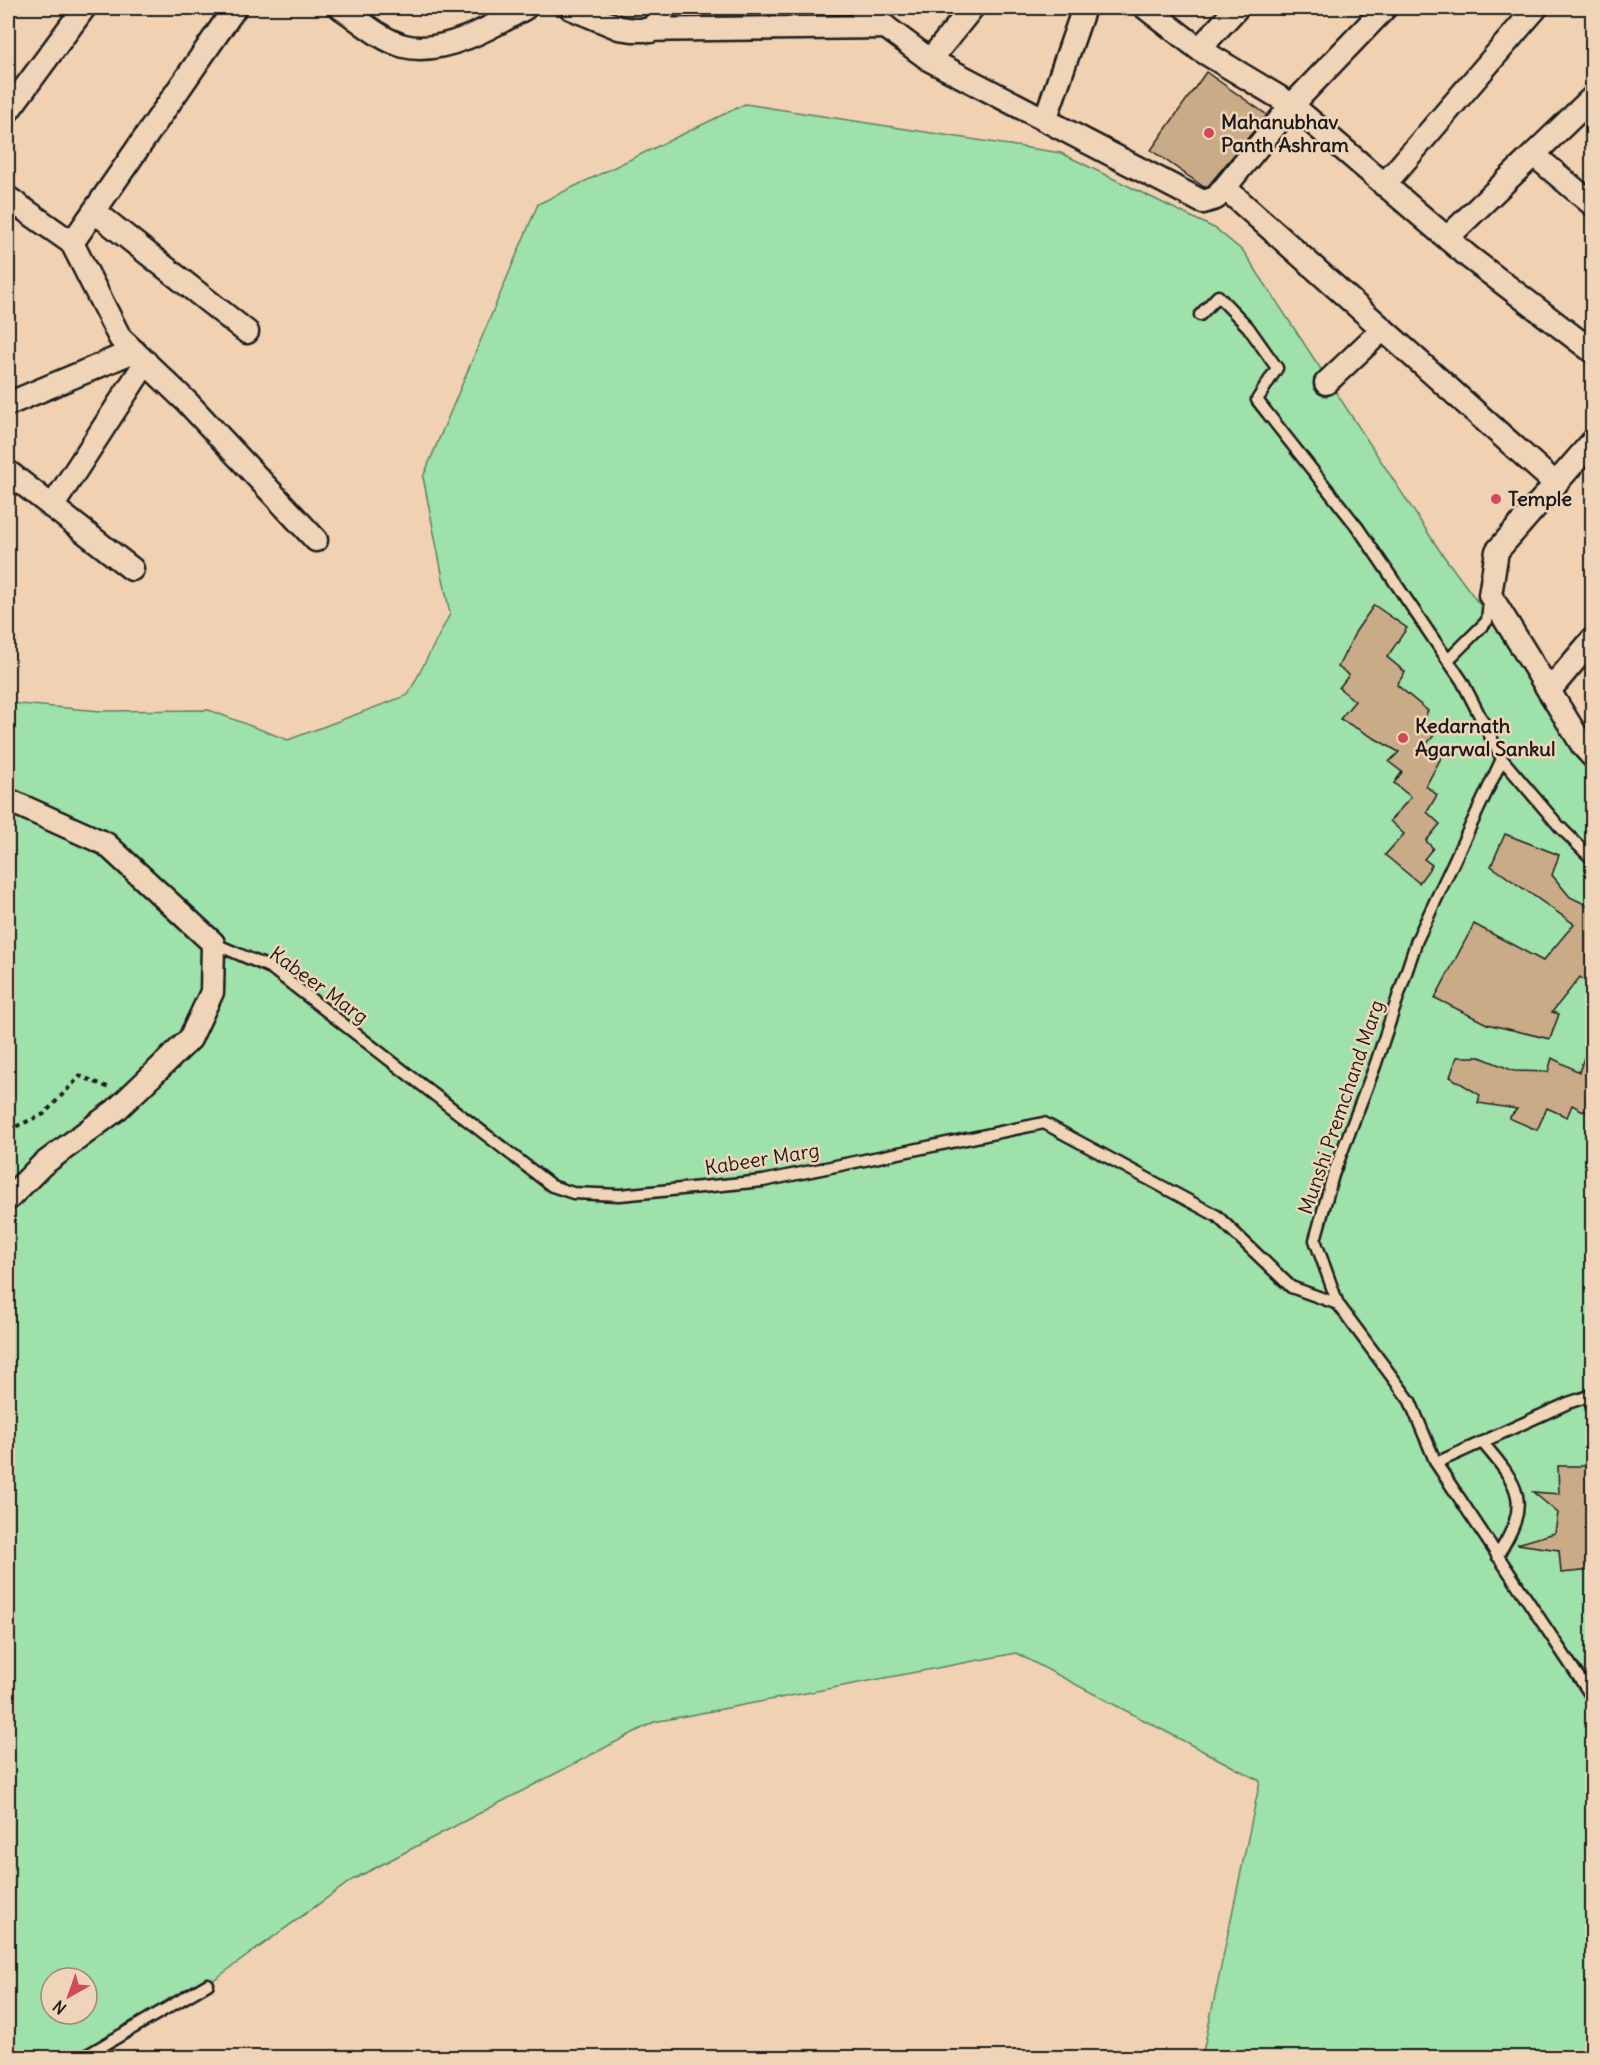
<svg xmlns="http://www.w3.org/2000/svg" width="1600" height="2065" viewBox="0 0 1600 2065" font-family="Delius,sans-serif">
	<style>
		.green { fill: #9ee1ab; stroke: #5d7e64; stroke-width: 1.5; fill-rule: evenodd }
		.building { fill: #c9ab88; stroke: #1c1c1c; stroke-width: 1.5 }
		.lines { fill: none; stroke-linecap: round; stroke-linejoin: round }
		.lane-casing { stroke: #1c1c1c; stroke-width: 15 }
		.street-casing { stroke: #1c1c1c; stroke-width: 27 }
		.path { stroke: #1c1c1c; stroke-width: 4; stroke-dasharray: 4.5 4.5; stroke-linecap: butt }
		.lane { stroke: #f0d4b7; stroke-width: 10 }
		.street { stroke: #f0d4b7; stroke-width: 22 }
		.poi-dot { fill: #d1495b; stroke: #f0d4b7; stroke-width: 2 }
		.labels { text-anchor: middle; stroke-width: 5; stroke-linejoin: round; paint-order: stroke }
		.poi-label { font-size: 20px; font-weight: bold; fill: #1c1c1c; stroke: #f0d4b7; text-anchor: start }
		.street-label { font-size: 20px; fill: #1c1c1c; stroke: #f0d4b7 }
	</style>
	<rect width="100%" height="100%" fill="#f0d2b2"/>
	<filter id="ink" filterUnits="userSpaceOnUse"><feTurbulence type="fractalNoise" baseFrequency=".0167" numOctaves="2"/><feDisplacementMap in="SourceGraphic" scale="12" xChannelSelector="R" yChannelSelector="G"/><feConvolveMatrix kernelMatrix="1 2 1 2 8 2 1 2 1" color-interpolation-filters="sRGB"/></filter>
	<g filter="url(#ink)">
		<path class="green" d="M745 104 1061 153 1216 229 1244 252 1440 551 1592 757V2057H1202L1260 1781 1016 1653 654 1722 352 1880 218 1977 88 2057H8V703L101 711 209 710 288 740 408 695 450 614 423 477 538 204ZM51 1978H87V2014H51Z"/>
		<path class="building" d="M1206 72 1267 115 1208 186 1204 187 1151 150Z
			M1374 605 1407 628 1387 657 1405 672 1397 685 1428 711 1420 725 1435 734 1426 745 1442 756 1426 786 1437 795 1427 812 1440 824 1426 841 1433 848 1424 859 1432 865 1419 883 1385 855 1404 834 1390 821 1411 797 1394 783 1402 772 1389 762 1399 752 1340 719 1355 701 1339 688 1349 675 1338 667 1356 631Z
			M1505 834 1559 855 1552 875 1570 897 1593 908V988L1580 977 1552 1012 1559 1014 1550 1039 1487 1024 1435 998 1474 924 1543 961 1574 924 1491 866Z
			M1590 1040H1593V1116L1572 1105 1567 1117 1547 1108 1537 1130 1509 1118 1517 1109 1478 1103 1480 1095 1450 1077 1457 1057H1480L1514 1071 1548 1072 1552 1058 1579 1072Z
			M1558 1466H1593V1570L1561 1573 1559 1550 1517 1544 1555 1533 1558 1513 1533 1492 1559 1494Z"/>
		<g class="lines">
			<defs>
				<path id="lane" d="M1200 315 1218 296 1248 327 1277 368 1257 400 1358 528 1462 681 1502 759 1559 826 1592 859
					M1448 660 1487 621 1489 601
					M1502 759 1417 940 1375 1066 1333 1175 1315 1240 1338 1304 1410 1401 1436 1463 1592 1697
					M213 943 271 968 552 1186 573 1193 620 1195 763 1181 1044 1123 1217 1216 1291 1287 1338 1304
					M1482 1442C1520 1486 1532 1503 1497 1556
					M1436 1463 1568 1403 1592 1395
					M82 2058 208 1984"/>
				<path id="street" d="M341 8C361 21 381 40 404 46 442 56 494 26 525 8
					M571 8 619 28 634 30 886 27
					M860 8 930 60 972 8
					M1146 8 1199 49 1292 105 1469 257 1592 351
					M651 31 665 8
					M1199 49 1237 8
					M930 60 1203 202 1216 198 1292 105 1385 8
					M8 111 84 8
					M1045 120 1084 8
					M1534 155 1592 204
					M1384 185 1536 8
					M1225 188 1556 484
					M8 198 72 243 235 8
					M94 211 247 332
					M1448 237 1592 98
					M72 243 120 338 188 403 316 540
					M1326 383 1383 329
					M8 404 134 351
					M1592 442 1497 551 1490 595 1583 746 1592 756
					M8 472 132 569
					M52 507 146 362
					M1549 691 1592 640
					M8 800 106 844 213 943 212 992 190 1039 116 1110 42 1165 8 1199"/>
			</defs>
			<use href="#lane" class="lane-casing"/>
			<use href="#street" class="street-casing"/>
			<path class="path" d="M8 1130 44 1114 80 1076 110 1088"/>
			<use href="#lane" class="lane"/>
			<use href="#street" class="street"/>
		</g>
	</g>
	<g class="poi-dot">
		<circle cx="1209" cy="133" r="6"/>
		<circle cx="1496" cy="499" r="6"/>
		<circle cx="1403" cy="738" r="6"/>
	</g>
	<g class="labels">
		<g class="poi-label">
			<text x="1221" y="129">Mahanubhav<tspan x="1221" dy="23">Panth Ashram</tspan></text>
			<text x="1508" y="506">Temple</text>
			<text x="1415" y="733">Kedarnath<tspan x="1415" dy="23">Agarwal Sankul</tspan></text>
		</g>
		<g class="street-label">
			<text transform="translate(319 985) rotate(36)" y="7">Kabeer Marg</text>
			<text transform="translate(1341 1107) rotate(-71)" y="7">Munshi Premchand Marg</text>
			<text transform="translate(762 1159) rotate(-9)" y="7">Kabeer Marg</text>
		</g>
	</g>
	<rect width="1600" height="2065" fill="none" stroke="#f0d4b7" stroke-width="30"/>
	<rect x="15" y="15" width="1570" height="2035" fill="none" stroke="#1c1c1c" stroke-width="2" filter="url(#ink)"/>
	<g transform="translate(69 1996) rotate(220)"><circle r="28" fill="#f0d4b7" stroke="#9b8a79" stroke-width="1.5"/>
	<path d="M0-4.5L10 22L0 15L-10 22Z" fill="#d1495b"/>
	<text y="-9" font-size="16" font-weight="bold" text-anchor="middle" fill="#1c1c1c">N</text>
	</g>
</svg>
